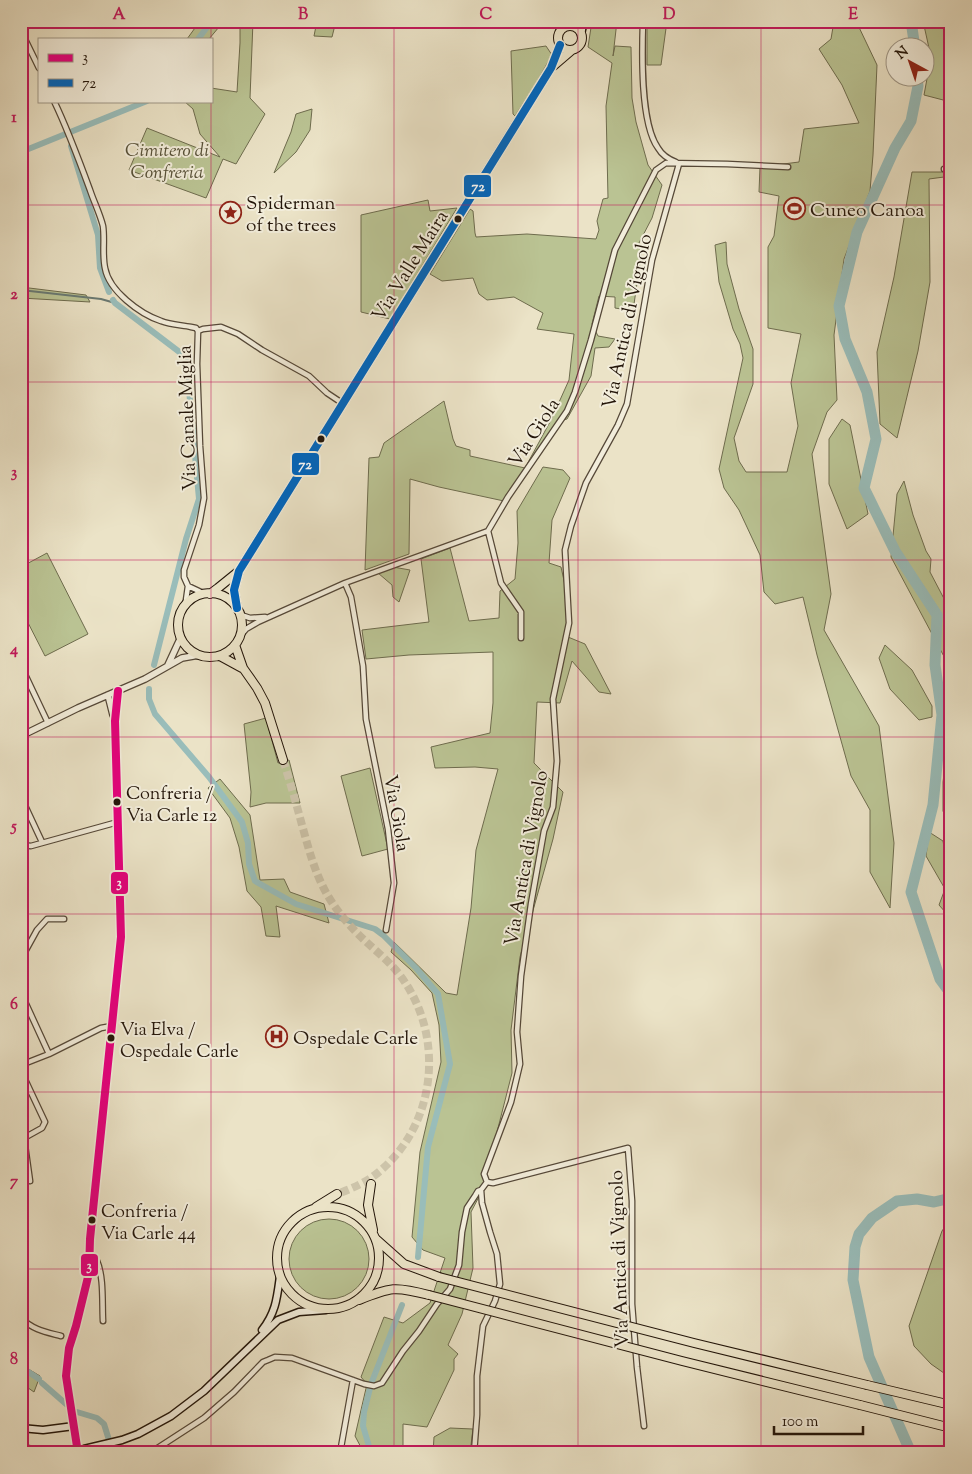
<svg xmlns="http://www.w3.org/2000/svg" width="972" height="1474" viewBox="0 0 972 1474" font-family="'Sorts Mill Goudy',serif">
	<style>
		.green { fill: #bac393; stroke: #6e6c4e }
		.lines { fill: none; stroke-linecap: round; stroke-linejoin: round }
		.stream { stroke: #6a7a73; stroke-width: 2 }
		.canal { stroke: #99bdba; stroke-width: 6 }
		.river { stroke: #99bdba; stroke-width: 11 }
		.primary-tunnel { stroke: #cdc4aa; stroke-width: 8; stroke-dasharray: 8 4; stroke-linecap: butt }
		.minor-casing { stroke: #554838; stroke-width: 7 }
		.tertiary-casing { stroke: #554838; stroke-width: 8 }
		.secondary-casing { stroke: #231509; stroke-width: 9 }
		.primary-casing { stroke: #231509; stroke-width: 10 }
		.trunk-casing { stroke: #231509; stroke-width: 10 }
		.minor { stroke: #f2eddb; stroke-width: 4.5 }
		.tertiary { stroke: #f2eddb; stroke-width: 5.5 }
		.secondary { stroke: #f2eddb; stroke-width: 6 }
		.primary { stroke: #ebe3c7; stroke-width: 8 }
		.trunk { stroke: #ebe3c7; stroke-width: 8 }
		.secondary-bridge-casing { stroke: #231509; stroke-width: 9; stroke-linecap: butt }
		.trunk-bridge-casing { stroke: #231509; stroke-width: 10; stroke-linecap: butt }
		.secondary-bridge { stroke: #f2eddb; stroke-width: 6 }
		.trunk-bridge { stroke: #ebe3c7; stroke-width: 8 }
		.bus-1-casing { stroke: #f2eddb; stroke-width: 11 }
		.bus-2-casing { stroke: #f2eddb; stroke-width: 11 }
		.bus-1 { stroke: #e5007d; stroke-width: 8 }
		.bus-2 { stroke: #0065bd; stroke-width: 8 }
		.grid { fill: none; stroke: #c2185b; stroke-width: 1; stroke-opacity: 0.55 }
		.bus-dot { fill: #231509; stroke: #f2eddb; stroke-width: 2 }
		.labels { text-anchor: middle; stroke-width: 4; stroke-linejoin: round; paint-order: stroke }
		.bus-label { font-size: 18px; fill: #231509; stroke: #f2eddb; text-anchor: start }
		.park-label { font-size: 19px; font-style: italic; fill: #585239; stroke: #f2eddb }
		.poi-label { font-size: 19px; fill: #231509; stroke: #f2eddb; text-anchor: start }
		.street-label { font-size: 19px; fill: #231509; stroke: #f2eddb }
		.line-badge { stroke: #f2eddb; stroke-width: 2 }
		.badge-label { font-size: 14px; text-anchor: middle; font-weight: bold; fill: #fff }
		.neatline { fill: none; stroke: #c2185b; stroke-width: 2 }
		.grid-label { font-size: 16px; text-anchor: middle; font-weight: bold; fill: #c2185b }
	</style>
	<rect width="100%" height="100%" fill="#ebe3c7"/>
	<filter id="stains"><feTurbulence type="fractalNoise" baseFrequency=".004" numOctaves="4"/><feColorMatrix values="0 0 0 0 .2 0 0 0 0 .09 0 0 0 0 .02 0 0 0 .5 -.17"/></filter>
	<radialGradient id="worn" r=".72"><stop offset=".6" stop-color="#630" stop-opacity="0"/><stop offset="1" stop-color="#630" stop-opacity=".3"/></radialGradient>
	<path class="green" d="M200 21H224L209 39H187Z
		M240 21H253L250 98 265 114 236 164 223 159 206 198 129 170 147 128 220 157 200 134 193 109 184 101H211V88L237 92 240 43Z
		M317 21H336L332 37 314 36Z
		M592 21H617L613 56 615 46 631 47 632 98 636 122 648 165 662 185 652 218 639 243 641 256 633 311 615 308V297L599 296 592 324 598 336 615 339 609 347 595 348 591 376 567 419 559 421 504 501 439 487 410 479 409 554 365 570 369 458 379 457 384 443 444 401 453 439 456 446 470 450V456L525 468 551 420 569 380 574 334 537 329 543 313 514 297 487 300 479 294 473 278 442 281 430 274 470 209 473 211 475 233 476 237 527 234 596 239 599 230 597 221 603 199 608 198 606 106 612 63 588 47Z
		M647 21H667L661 65H647Z
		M834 21H856L877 65 873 155 870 191 844 259 834 335 837 400 827 412 812 454 831 594 824 630 879 726 894 843 890 908 870 872V810L851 776 817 655 803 597 775 604 764 592 760 555 739 510 724 488 719 469 743 358 740 344 733 329 719 282 715 245 726 242 727 264 739 309 753 349V384L734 438 739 461 746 472H787L798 426 791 383 801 334 768 328V247L774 236 779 196 759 192 760 167 799 162 804 129 859 123 842 85 819 49 831 39Z
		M923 21H951V101H947L924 95 931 57Z
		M546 46 552 55 535 85 515 116 513 114 511 51Z
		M312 109 310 130 296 152 274 173 291 132 296 114Z
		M912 172H947L944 177 929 179 930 282 918 351 897 438 880 424 877 352 894 277Z
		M428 200 430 211 457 208 390 319 361 312V215Z
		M21 287 86 295 90 302 21 298Z
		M842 419 850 425 868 514 847 529 829 484V439Z
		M543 467 563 470 570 478 552 520 549 563 561 567 567 594 568 637 585 644 611 694 599 692 572 661 560 703 537 702 534 763 563 792 553 839 520 957 511 1030 512 1073 482 1191 471 1212 473 1268 462 1314 448 1345 458 1354 454 1359V1370L427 1427 403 1424V1453H364L355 1436 367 1384 361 1377 384 1317 403 1323 430 1303 445 1258 423 1250 412 1237 420 1152 441 1062 439 1025 432 993 411 970 391 952 394 942 446 993 457 995 471 908 476 850 498 769 475 767 435 768 431 747 490 733 493 703V652L409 655 366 659 362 630 429 622 421 559 450 548 469 621 499 618 500 591 515 579 518 543 517 511Z
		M904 481 913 515 926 551 931 559 930 572 951 612V664H948L891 557 897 494Z
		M47 553 88 634 45 656 21 609V567Z
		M393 567 410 570 399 602 393 597 392 585 378 573Z
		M885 645 912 670 932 706V717L919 720 890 689 879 658Z
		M266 718 278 763 289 760 300 803H266L250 807 251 792 244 724Z
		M949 737 951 741V829L943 811V782Z
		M370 768 388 849 362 856 341 776Z
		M220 779 250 815 260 880 284 879 290 892 324 904 329 923 276 906 280 937 266 936 261 907 247 891 239 847 230 818 208 788Z
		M929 832 943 841 946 858 951 867V911L946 913 939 905 945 889 926 856Z
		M951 1218V1378L931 1364 914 1346 909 1326 942 1231Z
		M289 1259a40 40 0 1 1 80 0a40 40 0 1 1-80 0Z
		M21 1358 24 1360 25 1367 40 1376 34 1392 21 1383Z
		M450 1428 473 1429 470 1453H433L434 1437Z"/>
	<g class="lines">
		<path class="stream" d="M21 290 101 299 115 303"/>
		<path class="canal" d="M198 39 212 21
			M71 146 98 235 100 268 109 292
			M21 152 147 101
			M113 300 115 303 186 357 199 499 186 539 154 665
			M149 689V699L155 714 209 777 242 822 248 843 249 864 255 881 296 904 375 929 383 935 416 968 438 994 450 1064 428 1147 418 1257
			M21 1367 39 1379
			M42 1383 66 1404
			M77 1412 97 1418 104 1424 113 1453
			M371 1453 363 1426 364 1412 371 1384 402 1305"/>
		<path class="river" d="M911 21 915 48
			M917 78 918 86 911 121 895 148 857 232 839 306 845 339 867 392 876 439 864 488 895 551 937 615 935 665 942 715 933 805 911 892 940 979 951 994
			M911 1453 869 1357 853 1280 855 1247 859 1234 872 1218 897 1201 917 1199 934 1202 951 1198"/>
		<path class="primary-tunnel" d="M283 760C290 781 296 803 302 825 309 850 315 874 328 896 337 911 347 923 359 935 373 949 390 961 402 978 446 1039 436 1128 375 1175 363 1184 350 1189 337 1194"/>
		<defs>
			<path id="minor" d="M643 21C642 52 640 123 658 148 662 155 668 159 676 162
				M21 26 28 21
				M21 31 39 68
				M54 101C68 130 79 160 90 190 94 202 100 214 103 226 105 240 102 254 105 268 109 291 140 314 161 321 171 325 182 325 191 327L196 328 198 331
				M944 169H951
				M198 331 203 329 221 327 238 334 262 350 309 376 327 393 342 403
				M488 531 501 583 521 612V638
				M345 583 351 597 363 666 366 719 388 829 394 883 386 930
				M188 586 205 594
				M185 607 188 586 184 577V570L199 525 204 498 200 446 197 364 198 331
				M241 615 250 618 265 617
				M241 635 246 629 258 622 345 583 488 531 508 497 567 411 575 392 591 340 615 250 656 170 666 163 727 164 788 167
				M21 666 48 723
				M21 797 42 842
				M21 845 31 846 118 822
				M21 959 37 930 47 919H64
				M21 993 49 1054
				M21 1065 49 1054 101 1028 112 1026
				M21 1071 45 1122 42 1128 24 1138 30 1181
				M487 1182 484 1174 511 1102 520 1064 517 1032 521 976 531 904 544 831 553 807 557 761 553 699 569 623 565 550 571 526 586 483 618 425 627 404 652 260 679 164
				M487 1182 493 1183 628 1148 632 1201V1304L637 1367 644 1426
				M89 1259 97 1261C104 1277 102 1303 103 1321
				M21 1318C33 1330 46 1332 61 1336
				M150 1453 204 1418 234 1392 263 1362 268 1360 275 1357 292 1358 364 1384 374 1386 382 1383 403 1351 419 1331 437 1304 450 1289 459 1265 462 1232 467 1208 475 1196 478 1191 481 1190 487 1182
				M340 1453 353 1380
				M474 1453 477 1415V1376L483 1326 495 1301 500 1284 497 1254 490 1232 482 1203 481 1190"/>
			<path id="tertiary" d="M168 665 181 637
				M108 695 113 715
				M21 736 78 708 145 679 182 658 199 655
				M74 1426 66 1376 69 1348 76 1326 89 1273 90 1239 121 937 115 721 118 691"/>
			<path id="secondary" d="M581 34 584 21
				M262 1330C276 1312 277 1298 280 1276
				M21 1428 43 1430 74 1426 76 1440
				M21 1448 51 1453 84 1449 122 1440 138 1434 171 1416 204 1391 278 1320 299 1312 326 1310"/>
			<path id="primary" d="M558 38a12 12 0 1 1 24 0a12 12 0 1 1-24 0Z
				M551 68 572 50
				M178 625a32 32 0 1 1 64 0a32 32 0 1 1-64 0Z
				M210 594 218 588 239 571
				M237 608 234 590 239 571 551 68 560 45
				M235 645 243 668 257 688 265 703 283 760
				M220 656 242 668
				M371 1184 368 1205 373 1230
				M277 1258a51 51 0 1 1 102 0a51 51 0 1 1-102 0Z
				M316 1207 337 1194"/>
			<path id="trunk" d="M377 1240 404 1264 439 1277
				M359 1300C391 1287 395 1286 429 1295
				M867 1385 951 1405
				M860 1405 951 1428"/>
		</defs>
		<use href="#minor" class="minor-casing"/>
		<use href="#tertiary" class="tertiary-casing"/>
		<use href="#secondary" class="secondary-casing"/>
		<use href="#primary" class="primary-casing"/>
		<use href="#trunk" class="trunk-casing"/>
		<use href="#minor" class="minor"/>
		<use href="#tertiary" class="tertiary"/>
		<use href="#secondary" class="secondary"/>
		<use href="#primary" class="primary"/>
		<use href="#trunk" class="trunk"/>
		<defs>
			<path id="secondary-bridge" d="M76 1440 78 1453"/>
			<path id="trunk-bridge" d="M439 1277 694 1343 867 1385
				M429 1295 682 1361 860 1405"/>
		</defs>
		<use href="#secondary-bridge" class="secondary-bridge-casing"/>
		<use href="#trunk-bridge" class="trunk-bridge-casing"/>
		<use href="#secondary-bridge" class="secondary-bridge"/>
		<use href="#trunk-bridge" class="trunk-bridge"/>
		<defs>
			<path id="bus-1" d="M78 1453 66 1376 69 1348 76 1326 89 1273 90 1239 121 937 115 721 118 691"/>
			<path id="bus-2" d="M237 608 234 590 239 571 551 68 560 45"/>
		</defs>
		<use href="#bus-1" class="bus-1-casing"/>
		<use href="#bus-2" class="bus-2-casing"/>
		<use href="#bus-1" class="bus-1"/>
		<use href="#bus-2" class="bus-2"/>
	</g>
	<path class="grid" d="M211 21V39M394 21V1453M578 21V1453M761 21V1453M211 101V1453M21 205H951M21 382H951M21 560H951M21 737H951M21 914H951M21 1092H951M21 1269H951"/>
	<defs>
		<symbol id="stadium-ring" viewBox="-11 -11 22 22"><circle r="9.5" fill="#f2eddb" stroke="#8f2418" stroke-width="1.5"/><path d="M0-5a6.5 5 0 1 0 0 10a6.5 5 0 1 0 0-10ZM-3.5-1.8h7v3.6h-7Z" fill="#8f2418"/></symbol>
		<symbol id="sight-ring" viewBox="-11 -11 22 22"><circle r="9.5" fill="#f2eddb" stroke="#8f2418" stroke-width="1.5"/><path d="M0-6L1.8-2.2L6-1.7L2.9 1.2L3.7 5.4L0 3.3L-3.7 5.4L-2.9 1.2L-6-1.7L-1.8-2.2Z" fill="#8f2418"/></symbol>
		<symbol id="hospital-ring" viewBox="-11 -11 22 22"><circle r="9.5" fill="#f2eddb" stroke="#8f2418" stroke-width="1.5"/><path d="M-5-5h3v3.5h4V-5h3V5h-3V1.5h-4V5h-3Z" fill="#8f2418"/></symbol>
	</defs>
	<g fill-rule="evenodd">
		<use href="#stadium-ring" x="782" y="196" width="25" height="25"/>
		<use href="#sight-ring" x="218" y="200" width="25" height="25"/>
		<use href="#hospital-ring" x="264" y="1024" width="25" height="25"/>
	</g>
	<g class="bus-dot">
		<circle cx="458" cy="219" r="4.5"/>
		<circle cx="321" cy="439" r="4.5"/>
		<circle cx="117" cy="802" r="4.5"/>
		<circle cx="111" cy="1038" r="4.5"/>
		<circle cx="92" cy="1220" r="4.5"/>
	</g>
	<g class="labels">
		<g class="bus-label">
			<text x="126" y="799">Confreria /<tspan x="126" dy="22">Via Carle 12</tspan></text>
			<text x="120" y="1035">Via Elva /<tspan x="120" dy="22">Ospedale Carle</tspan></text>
			<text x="101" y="1217">Confreria /<tspan x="101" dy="22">Via Carle 44</tspan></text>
		</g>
		<g class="park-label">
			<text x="167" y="156">Cimitero di<tspan x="167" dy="22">Confreria</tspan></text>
		</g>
		<g class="poi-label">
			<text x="246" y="209">Spiderman<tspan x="246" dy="22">of the trees</tspan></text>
			<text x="810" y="216">Cuneo Canoa</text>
			<text x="293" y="1044">Ospedale Carle</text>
		</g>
		<g class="street-label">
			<text transform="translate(409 265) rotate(-58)" y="7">Via Valle Maira</text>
			<text transform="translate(626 321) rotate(-78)" y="7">Via Antica di Vignolo</text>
			<text transform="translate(186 418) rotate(-92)" y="7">Via Canale Miglia</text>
			<text transform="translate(533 432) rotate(-57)" y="7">Via Giola</text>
			<text transform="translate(398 813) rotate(80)" y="7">Via Giola</text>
			<text transform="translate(525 858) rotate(-80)" y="7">Via Antica di Vignolo</text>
			<text transform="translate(618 1259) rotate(-92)" y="7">Via Antica di Vignolo</text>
		</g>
	</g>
	<g class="line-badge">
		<rect x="463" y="174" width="29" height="24" rx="5" fill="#0065bd"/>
		<rect x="291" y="452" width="29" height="24" rx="5" fill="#0065bd"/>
		<rect x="110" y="871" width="19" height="24" rx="5" fill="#e5007d"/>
		<rect x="80" y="1253" width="19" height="24" rx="5" fill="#e5007d"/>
	</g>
	<g class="badge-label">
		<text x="478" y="191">72</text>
		<text x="305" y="469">72</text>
		<text x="119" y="887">3</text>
		<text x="89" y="1270">3</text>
	</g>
	<rect width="972" height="1474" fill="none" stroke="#ebe3c7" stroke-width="55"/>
	<rect x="38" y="38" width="175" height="65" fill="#f2eddb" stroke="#9f9787"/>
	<rect x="48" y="54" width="25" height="8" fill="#e5007d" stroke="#9f9787"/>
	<text x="82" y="62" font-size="15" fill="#231509">3</text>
	<rect x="48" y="79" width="25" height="8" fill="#0065bd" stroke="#9f9787"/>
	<text x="82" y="88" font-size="15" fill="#231509">72</text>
	<g transform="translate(910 62) rotate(320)"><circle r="24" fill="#f2eddb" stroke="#9f9787"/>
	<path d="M0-4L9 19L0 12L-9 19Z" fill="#8f2418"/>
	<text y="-8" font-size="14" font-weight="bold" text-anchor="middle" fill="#231509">N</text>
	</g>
	<path d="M774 1426v8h89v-8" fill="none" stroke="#231509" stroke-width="2.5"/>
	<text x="782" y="1426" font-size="15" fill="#231509" stroke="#f2eddb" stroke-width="4" paint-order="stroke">100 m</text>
	<rect x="28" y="28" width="916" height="1418" class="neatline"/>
	<g class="grid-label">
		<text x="119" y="19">A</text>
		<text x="303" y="19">B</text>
		<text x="486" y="19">C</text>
		<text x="669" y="19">D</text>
		<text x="853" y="19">E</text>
		<text x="14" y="122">1</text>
		<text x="14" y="299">2</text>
		<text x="14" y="477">3</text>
		<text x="14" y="654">4</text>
		<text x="14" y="831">5</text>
		<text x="14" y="1009">6</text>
		<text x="14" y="1186">7</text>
		<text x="14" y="1364">8</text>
	</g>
	<rect width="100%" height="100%" filter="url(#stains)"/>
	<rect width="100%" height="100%" fill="url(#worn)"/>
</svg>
